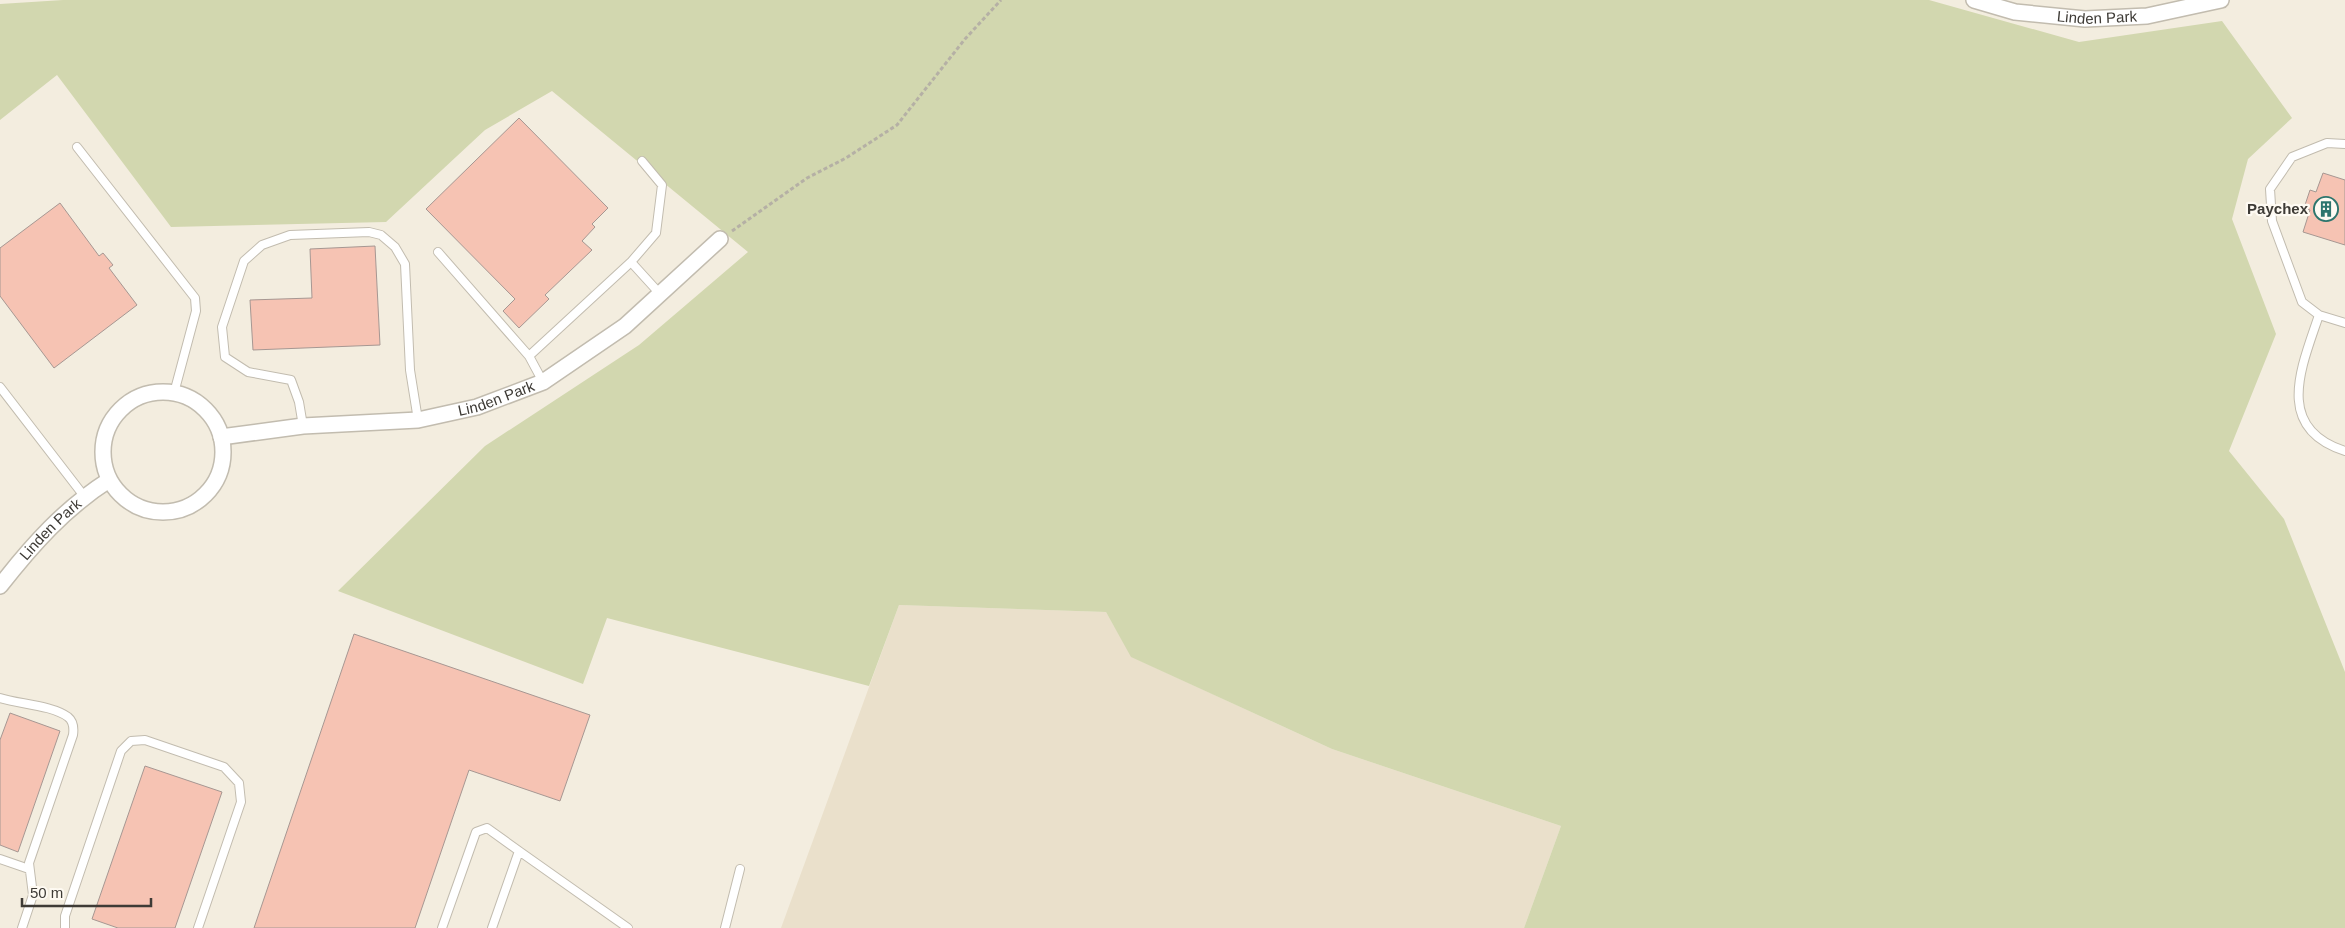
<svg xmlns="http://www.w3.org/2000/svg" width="2345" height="928" viewBox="0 0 2345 928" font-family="Arial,sans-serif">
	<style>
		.built { fill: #eae0cb }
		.green { fill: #d2d7af }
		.building { fill: #f6c3b3; stroke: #a69792 }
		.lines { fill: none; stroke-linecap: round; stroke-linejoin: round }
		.lane-casing { stroke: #c2bcaf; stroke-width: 10 }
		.street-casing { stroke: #c2bcaf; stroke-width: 18 }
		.path { stroke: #b5b0a5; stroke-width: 3; stroke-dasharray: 4 2.5; stroke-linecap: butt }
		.lane { stroke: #fff; stroke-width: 8 }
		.street { stroke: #fff; stroke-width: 15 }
		.labels { text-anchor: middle; stroke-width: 4.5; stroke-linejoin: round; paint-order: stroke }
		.street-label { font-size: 15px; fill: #3e3b36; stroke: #fefaf2 }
		.poi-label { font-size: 15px; font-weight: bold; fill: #3e3b36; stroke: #fefaf2; text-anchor: end }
	</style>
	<rect width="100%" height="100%" fill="#f3eddf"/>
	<path class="built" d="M899 605 1106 612 1132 657 1332 749 1561 826 1524 928H781Z"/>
	<path class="green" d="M63 0H1929L2079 42 2222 21 2292 118 2248 159 2232 219 2276 334 2229 451 2284 519 2345 672V928H1524L1561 826 1332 749 1131 657 1106 612 899 605 869 686 607 618 583 684 338 591 485 446 639 345 748 252 552 91 485 130 386 222 171 227 57 75 0 120V4Z"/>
	<path class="building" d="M519 118 608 208 592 224 595 227 582 241 592 250 545 295 549 299 519 328 503 311 515 299 426 209Z
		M2323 173 2345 180V245L2303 232 2310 210 2304 208 2310 190 2316 192Z
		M60 203 99 256 103 253 113 265 109 268 137 305 54 368 0 296V248Z
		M375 246 380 345 253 350 250 300 312 298 310 249Z
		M354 634 590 715 560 801 469 770 415 928H254Z
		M10 713 60 731 18 852 0 845V740Z
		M145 766 222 792 175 928H118L92 919Z"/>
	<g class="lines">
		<defs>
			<path id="lane" d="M2345 144 2327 143 2292 157 2270 189 2272 221 2302 302 2319 315C2302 366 2273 428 2345 451
				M77 147 195 298 196 311 174 393
				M438 252 529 356
				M631 262 656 233 662 185 642 161
				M2319 315 2345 323
				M543 382 529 356 631 262 661 295
				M0 387 84 496
				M303 426 299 402 291 380 248 372 225 357 222 327 244 261 262 245 290 235 369 232 381 235 395 247 405 264 410 370 418 420
				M0 698C18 704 52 705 68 717 73 721 74 728 73 735L29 863 33 895 22 928
				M519 851 628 928
				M0 859 29 869
				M65 928V916L121 751 131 741 145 740 224 767 239 783 241 802 198 928
				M442 928 476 832 487 828 519 851 492 928
				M725 928 740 869"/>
			<g id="street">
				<path id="s1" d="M1974 0 2015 12 2085 19 2147 16 2221 0"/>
				<circle cx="163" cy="452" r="60"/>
				<path id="s2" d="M221 437 303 426 418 420 477 407 543 382 625 326 720 239"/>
				<path id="s3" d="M0 586C32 545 65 508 109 480"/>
			</g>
		</defs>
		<use href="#lane" class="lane-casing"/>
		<use href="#street" class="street-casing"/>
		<path class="path" d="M732 231 807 178 846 158 897 125 965 39 1001 0"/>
		<use href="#lane" class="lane"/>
		<use href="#street" class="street"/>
	</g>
	<defs>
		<symbol id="building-ring" viewBox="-11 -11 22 22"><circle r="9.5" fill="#fefaf2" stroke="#2d756d" stroke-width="1.5"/><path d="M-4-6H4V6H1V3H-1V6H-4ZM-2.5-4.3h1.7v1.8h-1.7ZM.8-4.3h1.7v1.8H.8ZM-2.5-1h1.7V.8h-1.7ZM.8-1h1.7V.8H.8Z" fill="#2d756d"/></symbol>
	</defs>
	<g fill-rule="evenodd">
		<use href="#building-ring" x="2312" y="195" width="28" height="28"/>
	</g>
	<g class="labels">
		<g class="street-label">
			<text dy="5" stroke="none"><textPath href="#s1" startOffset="125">Linden Park</textPath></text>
			<text dy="5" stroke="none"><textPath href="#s2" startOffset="279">Linden Park</textPath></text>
			<text dy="5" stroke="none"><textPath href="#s3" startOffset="76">Linden Park</textPath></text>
		</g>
		<g class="poi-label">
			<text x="2308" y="214">Paychex</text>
		</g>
	</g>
	<path d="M22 898v8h129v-8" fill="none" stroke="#3e3b36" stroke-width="2.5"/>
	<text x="30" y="898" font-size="15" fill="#3e3b36" stroke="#fefaf2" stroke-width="4" paint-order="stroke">50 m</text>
</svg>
